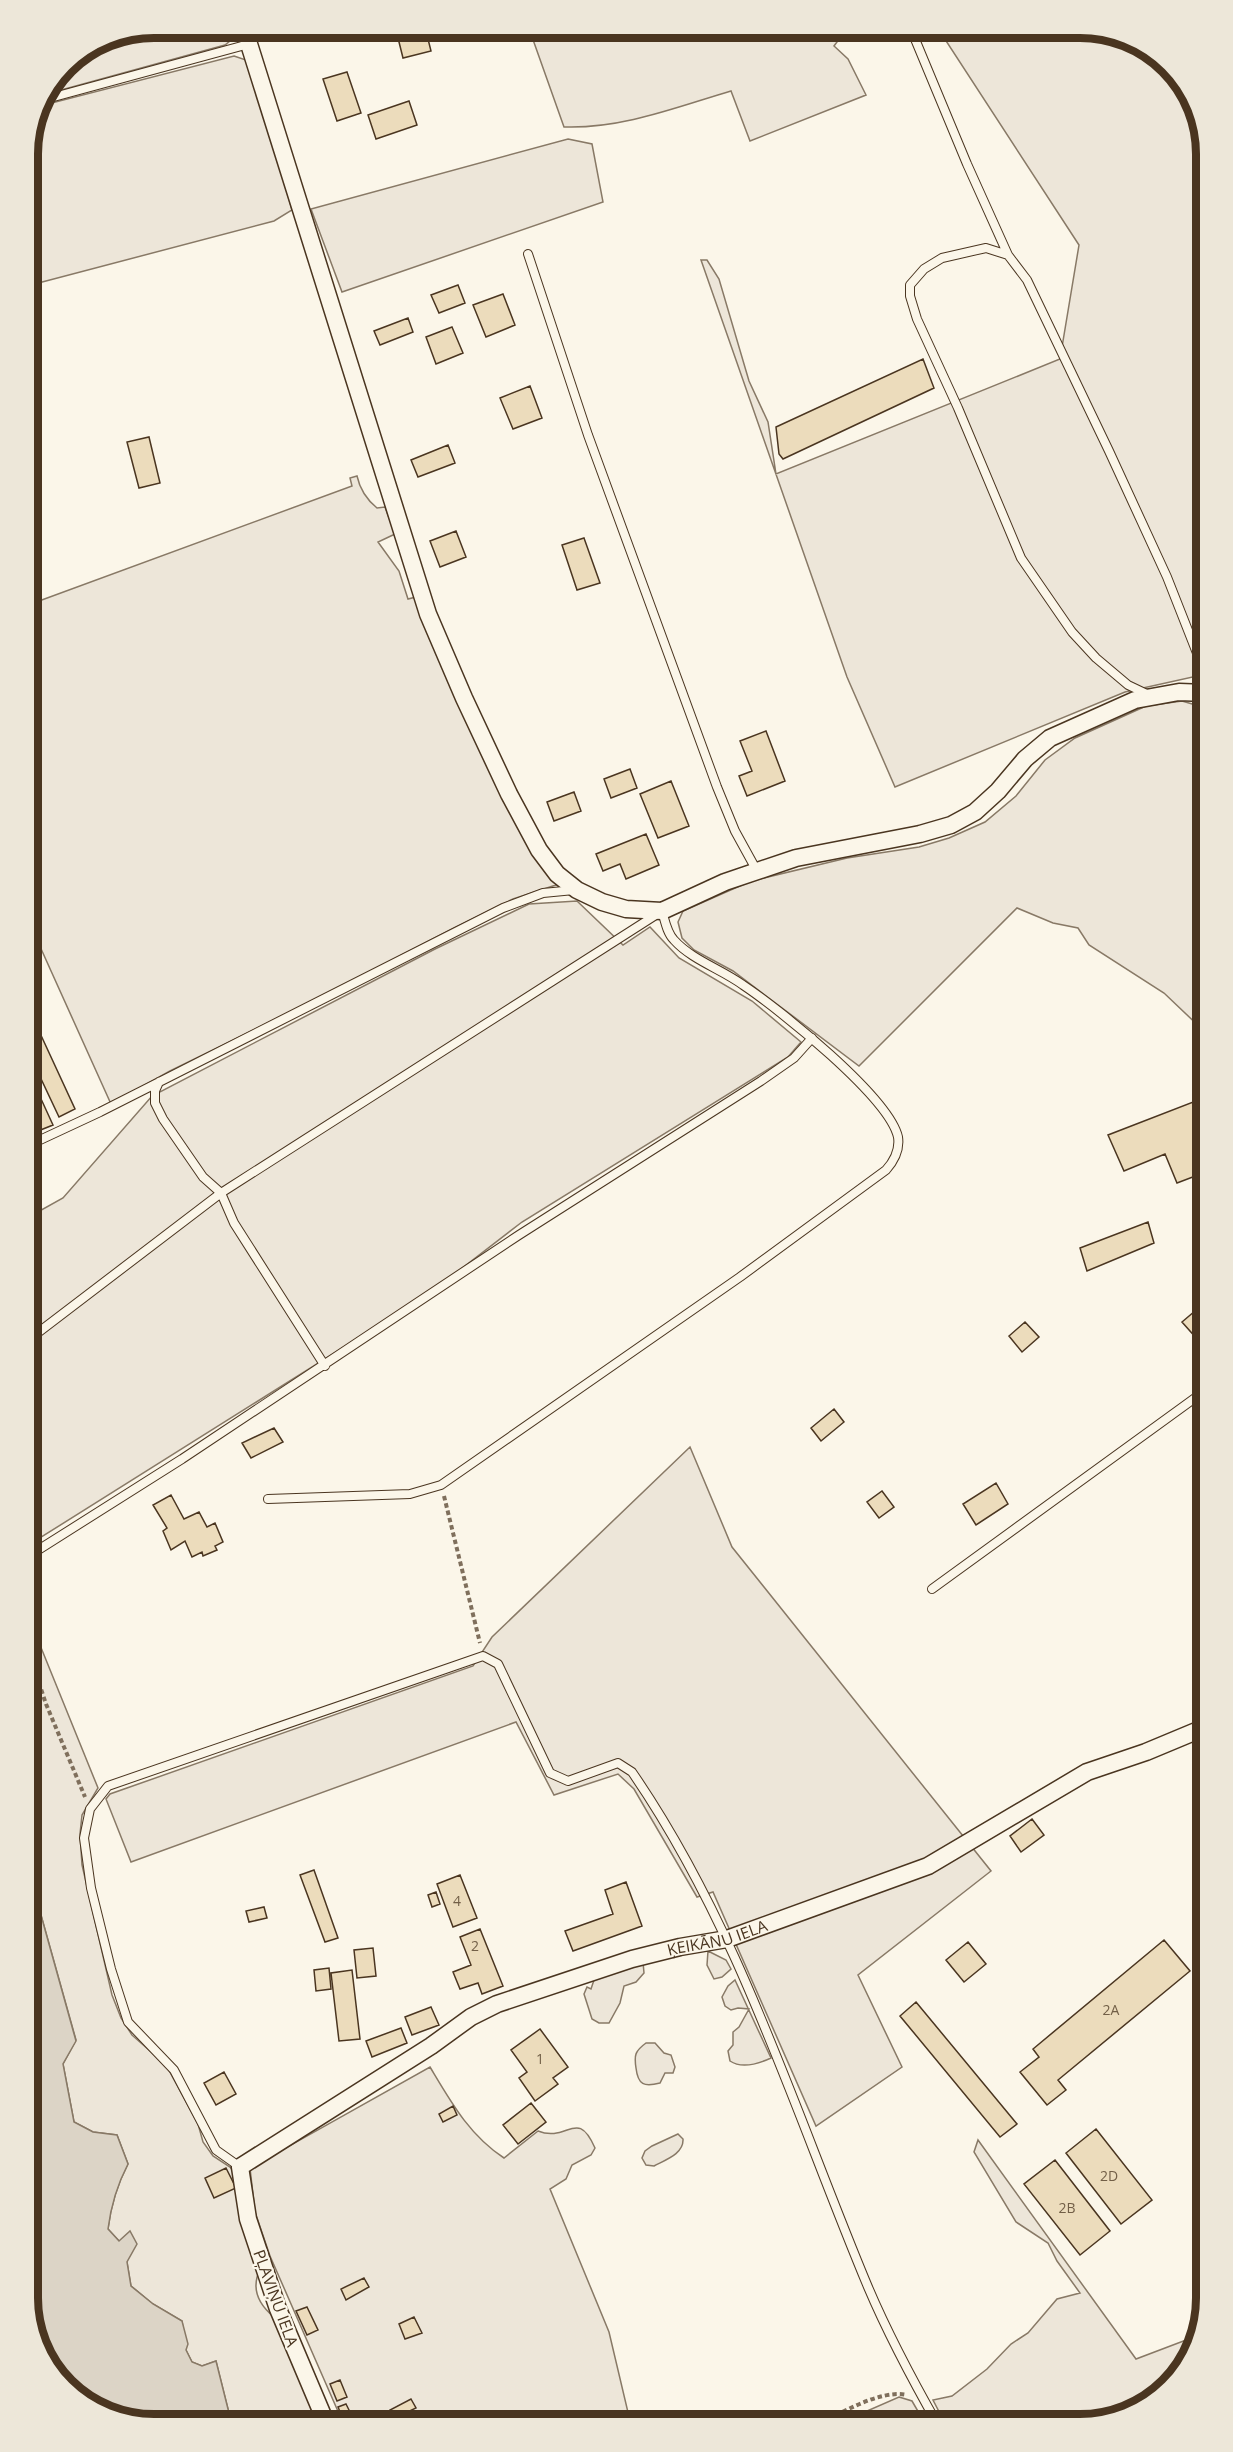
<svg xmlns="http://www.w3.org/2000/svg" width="1233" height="2452" viewBox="0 0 1233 2452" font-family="'Open Sans',sans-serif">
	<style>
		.green { fill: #ede6d9; stroke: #887966; stroke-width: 1.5 }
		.water { fill: #dcd4c6; stroke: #887966; stroke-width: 1.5 }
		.building { fill: #ecdcbc; stroke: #4a3520; stroke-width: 1.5 }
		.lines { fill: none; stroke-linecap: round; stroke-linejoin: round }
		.lane-casing { stroke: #4a3520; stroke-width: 10 }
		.street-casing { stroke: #4a3520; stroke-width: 19 }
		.path { stroke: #7f6f5c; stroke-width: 4; stroke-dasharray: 4.5 3; stroke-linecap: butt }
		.lane { stroke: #fbf6e9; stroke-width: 8 }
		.street { stroke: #fbf6e9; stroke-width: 16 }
		.labels { text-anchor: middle; stroke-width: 4.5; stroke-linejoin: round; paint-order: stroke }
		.number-label { font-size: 14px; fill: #725f47 }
		.street-label { font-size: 16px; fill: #4a3520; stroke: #fbf6e9 }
		.rim { fill: none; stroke: #4a3520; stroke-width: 8 }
	</style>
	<rect width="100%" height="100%" fill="#fbf6e9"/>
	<path class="green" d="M153 27H239L236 36 225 45 43 95 64 64 105 36Z
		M565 27H833L840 38 834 46 848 59 866 95 750 141 731 91C677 107 622 129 564 127L531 34Z
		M937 27H1088L1156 53 1197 105 1206 153V683L1197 676 1125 692 895 787 847 677 701 260H707L719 279 749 381 768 422 776 474 1060 359 1079 245Z
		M234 56 246 60 256 77 292 210 274 221 27 286V145L36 107Z
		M568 139 592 144 603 202 342 292 311 209Z
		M357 476C360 490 366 499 377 508L385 507 395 534 378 542 399 571 408 599 416 597 556 885 513 899 454 928 317 999 170 1071 111 1104 33 931 27 934V570L39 601 352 486 350 478Z
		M1182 701 1206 708V1033L1164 993 1089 945 1078 928 1053 923 1017 908 859 1066 733 971 694 950 682 938 678 922 683 911 751 881 847 858 919 847 949 838 985 822 1016 796 1045 760 1075 738 1146 706Z
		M577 901 623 945 650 927 679 958 752 1001 801 1042 788 1057 522 1222 430 1293 27 1546V1218L63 1198 152 1096 435 949 529 904Z
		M690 1447 732 1547 991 1871 858 1975 902 2067 816 2126 713 1892 697 1897 634 1789 618 1774 554 1795 516 1722 131 1862 106 1799 110 1794 473 1666 492 1637Z
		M27 1613 98 1788 82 1815 80 1834 82 1865 112 1995 121 2018 132 2035 166 2065 198 2124 203 2142 213 2156 230 2167 235 2173 260 2269C251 2288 258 2304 274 2317L321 2425H232L216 2361 202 2366 192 2362 186 2350 182 2321 153 2304 131 2286 127 2262 119 2241 108 2229C111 2204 117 2185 128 2164L117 2135 93 2132 74 2122 63 2064 76 2040 27 1865Z
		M708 1951 726 1960 731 1969 722 1977 714 1979 707 1965Z
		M643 1962 644 1973 636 1982 624 1986 620 2003 609 2023H599L592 2019 584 1994 587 1987 591 1989 595 1977Z
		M735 1980 771 2058C758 2064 742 2069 730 2061L728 2051 733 2045V2032L739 2027 749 2009 738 2008 731 2010 725 2006 722 1997 728 1986Z
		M646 2043H655L664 2053 671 2055 675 2067 673 2073H665L660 2083C644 2087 638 2085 636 2068 634 2055 635 2051 646 2043Z
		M430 2067C451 2102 469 2135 504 2158L538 2131C568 2143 577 2107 595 2148L591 2155 572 2165 566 2179 550 2189 609 2332 631 2425H344L270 2256 255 2212 250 2168Z
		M678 2134 683 2139C684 2154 665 2160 654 2166L646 2165 642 2158 645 2151 652 2146Z
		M978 2140 1136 2359 1194 2337 1185 2369 1128 2416 1080 2425H946L933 2400 952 2396 987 2369 1011 2344 1028 2333 1057 2299 1080 2293 1057 2261 1048 2243 1016 2222 974 2152Z
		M899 2397 912 2401 926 2425H835Z"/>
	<path class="water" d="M27 1865 76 2041 63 2064 74 2122 93 2132 117 2135 128 2164C117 2185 111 2205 108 2229L119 2241 130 2231 137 2244 127 2262 131 2286 153 2304 182 2321 188 2344 186 2350 192 2362 202 2366 216 2361 232 2425H145L83 2404 36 2347 27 2299Z"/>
	<path class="building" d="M408 27H425L431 51 403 58 396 30Z
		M347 72 361 113 337 121 323 79Z
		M409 101 417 125 376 139 368 115Z
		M458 285 465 303 439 313 431 295Z
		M503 294 515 325 486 337 473 305Z
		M408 318 413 332 380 345 374 331Z
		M452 327 463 353 436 364 426 337Z
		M923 359 934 388 783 459 779 454 776 427Z
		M530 386 542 418 513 429 500 398Z
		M149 437 160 483 139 488 127 442Z
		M448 445 455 463 418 477 411 460Z
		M456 531 466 557 440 567 430 541Z
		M584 538 600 583 577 590 562 545Z
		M766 731 785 781 747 796 739 776 752 771 740 741Z
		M630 769 637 788 611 798 604 779Z
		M671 781 689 826 658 838 640 794Z
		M574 792 581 811 554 821 547 802Z
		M646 834 659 865 626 879 620 864 603 871 596 854Z
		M39 1031 75 1109 59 1117 27 1049V1036Z
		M31 1077 53 1125 38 1131 27 1108V1079Z
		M1206 1097V1137L1201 1139 1206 1150V1172L1177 1183 1165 1154 1124 1171 1108 1135Z
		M1148 1222 1154 1243 1087 1271 1080 1248Z
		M1202 1305 1206 1310V1349L1182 1322Z
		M1025 1322 1039 1337 1022 1352 1009 1336Z
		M834 1409 844 1422 821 1441 811 1428Z
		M274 1428 283 1442 251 1458 242 1443Z
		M996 1483 1008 1504 976 1525 963 1504Z
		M882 1491 894 1507 879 1518 867 1502Z
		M171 1495 184 1519 199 1512 207 1527 215 1523 223 1542 215 1546 217 1550 203 1556 202 1552 192 1557 185 1541 171 1550 163 1531 167 1528 153 1505Z
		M1032 1819 1044 1835 1021 1852 1010 1836Z
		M314 1870 338 1938 325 1942 300 1875Z
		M460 1875 477 1918 453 1927 437 1884Z
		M626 1882 642 1926 573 1951 565 1931 613 1914 605 1890Z
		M436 1892 440 1904 432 1907 428 1895Z
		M264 1907 267 1918 249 1922 246 1911Z
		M480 1929 503 1986 482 1994 478 1983 460 1989 453 1972 471 1965 460 1937Z
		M1164 1940 1190 1971 1058 2080 1066 2090 1047 2105 1020 2072 1039 2057 1033 2049Z
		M968 1942 986 1964 964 1982 946 1960Z
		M373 1948 376 1976 357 1978 354 1950Z
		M329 1968 331 1989 316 1991 314 1970Z
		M352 1970 360 2039 339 2041 331 1973Z
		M916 2002 1017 2124 1000 2137 900 2016Z
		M431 2007 439 2025 412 2035 405 2017Z
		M401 2028 407 2043 372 2057 366 2041Z
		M540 2029 568 2067 553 2078 558 2084 535 2101 519 2078 527 2072 511 2050Z
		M224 2072 236 2094 216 2105 204 2083Z
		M531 2103 546 2122 518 2144 503 2125Z
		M453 2106 457 2115 443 2122 439 2114Z
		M1096 2129 1152 2200 1121 2224 1066 2153Z
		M1055 2160 1110 2231 1080 2255 1024 2184Z
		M226 2168 236 2188 214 2198 205 2178Z
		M364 2278 369 2287 346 2300 341 2289Z
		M307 2307 318 2330 307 2335 296 2311Z
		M414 2317 422 2333 405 2339 399 2324Z
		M340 2380 347 2397 337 2401 330 2384Z
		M411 2399 416 2408 395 2418 390 2410Z
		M346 2404 352 2416 343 2419 338 2407Z
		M352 2418 355 2425H346L344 2422Z"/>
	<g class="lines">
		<defs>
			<path id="lane" d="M910 27 967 164 1008 255 1027 280 1109 451 1167 577 1206 676
				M39 101 249 44
				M528 254 588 435 717 787 735 831 757 871
				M1008 255 986 248 942 258 924 269 910 285V296L917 319 958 408 1021 558 1072 632 1096 658 1128 685 1149 695
				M159 1082 155 1091V1103L163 1119 203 1177 221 1193 234 1223 325 1366
				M27 1146 100 1112 503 908 543 893 574 890
				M27 1341 221 1193 662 911C665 921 667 933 674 940 692 960 721 969 743 985 779 1009 889 1097 898 1137 900 1150 894 1161 886 1170L740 1277 441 1485 410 1494 268 1499
				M27 1557 182 1459 519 1235 761 1081 794 1058 812 1038
				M932 1589 1206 1390
				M240 2167 216 2150 174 2070 128 2022 111 1969 91 1888 84 1838 90 1809 108 1786 483 1656 498 1664 550 1773 568 1781 618 1763 632 1772C740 1929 795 2113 868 2287 888 2334 913 2381 938 2425"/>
			<g id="street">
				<path d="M247 27 249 44 428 614 464 698 509 794 539 850 557 874 577 890 602 902 626 909 662 911 725 882 796 858 920 834 951 825 975 812 998 791 1025 759 1050 738 1135 700 1179 692 1206 693"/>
				<path id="s1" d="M327 2425 278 2309 248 2219 240 2167 431 2046 471 2017 497 2004 632 1959 680 1947 727 1939 928 1866 1087 1772 1146 1752 1206 1727"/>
			</g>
		</defs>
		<use href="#lane" class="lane-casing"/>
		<use href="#street" class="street-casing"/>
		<path class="path" d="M444 1496 480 1643
			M27 1647 46 1704 85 1797
			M816 2425C840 2414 880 2389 907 2395"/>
		<use href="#lane" class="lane"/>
		<use href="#street" class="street"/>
	</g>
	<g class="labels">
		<g class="number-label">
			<text x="457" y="1906">4</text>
			<text x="475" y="1951">2</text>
			<text x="1111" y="2015">2A</text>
			<text x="540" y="2064">1</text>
			<text x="1109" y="2181">2D</text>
			<text x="1067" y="2213">2B</text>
		</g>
		<g class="street-label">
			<text dy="6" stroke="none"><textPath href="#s1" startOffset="808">ĶEIKĀNU IELA</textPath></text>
			<text transform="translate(276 2298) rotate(70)" y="6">PĻAVIŅU IELA</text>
		</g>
	</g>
	<path d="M0 0H1233V2452H0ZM154 38H1080A116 116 0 0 1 1196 154V2298A116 116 0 0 1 1080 2414H154A116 116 0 0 1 38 2298V154A116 116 0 0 1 154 38Z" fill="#ede7d9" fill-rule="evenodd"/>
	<path class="rim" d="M154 38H1080A116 116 0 0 1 1196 154V2298A116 116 0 0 1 1080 2414H154A116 116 0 0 1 38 2298V154A116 116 0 0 1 154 38Z"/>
</svg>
